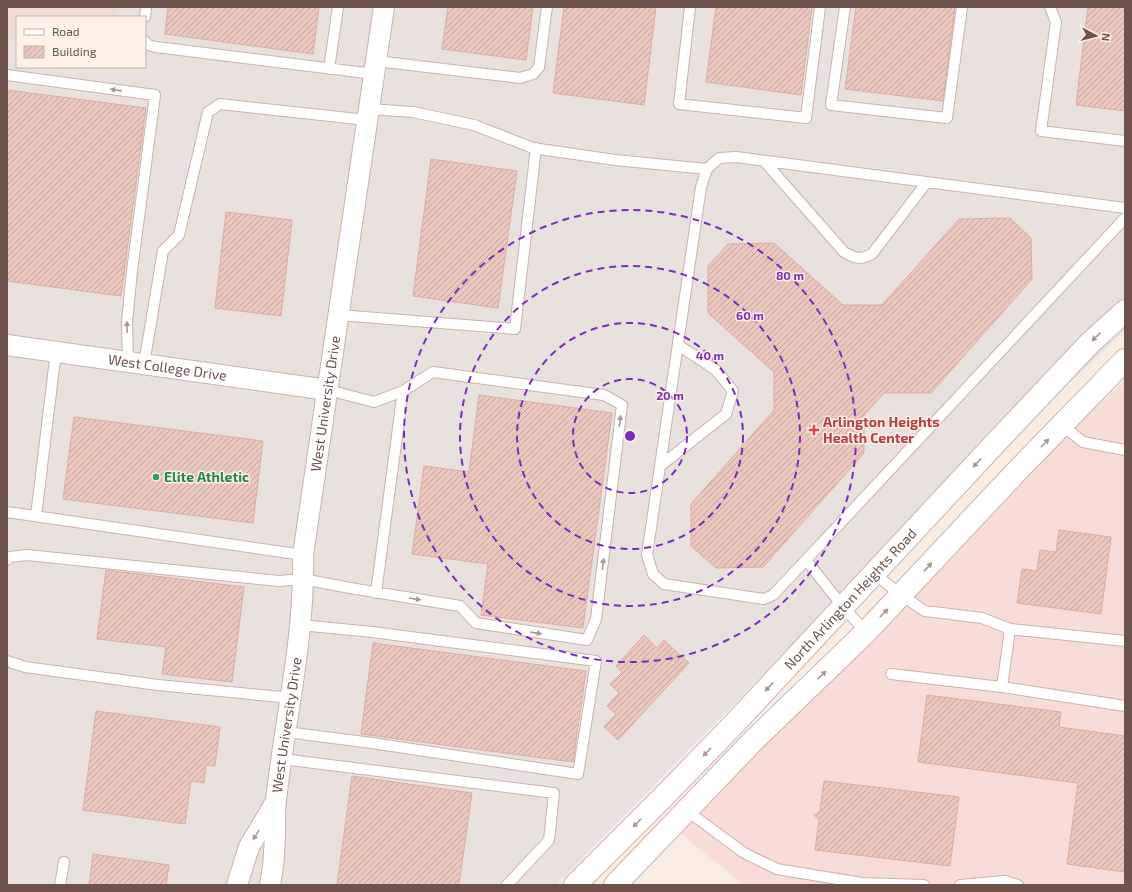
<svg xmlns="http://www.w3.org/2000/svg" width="1132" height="892" viewBox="0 0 1132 892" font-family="'Exo 2',sans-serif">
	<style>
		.residential { fill: #f0ddd2 }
		.commercial { fill: #f8dcd7 }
		.industrial { fill: #e9e1dd }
		.building { fill: url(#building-hatch); stroke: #dcada0 }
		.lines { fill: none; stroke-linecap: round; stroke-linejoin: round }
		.service-casing { stroke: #c8b3ab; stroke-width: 12 }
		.minor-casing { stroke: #c8b3ab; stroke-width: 22 }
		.secondary-casing { stroke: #cdb5ab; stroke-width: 24 }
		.service { stroke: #fff; stroke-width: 10 }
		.minor { stroke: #fff; stroke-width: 20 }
		.secondary { stroke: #fff; stroke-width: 22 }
		.oneway { fill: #a89794 }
		.ring { fill: none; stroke: #7b2cbf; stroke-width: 2; stroke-dasharray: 7 5 }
		.health-dot { fill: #e0444e; stroke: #fdf1e8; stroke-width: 1.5 }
		.leisure-dot { fill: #2e9e5b; stroke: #fdf1e8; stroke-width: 1.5 }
		.labels { text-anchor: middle; stroke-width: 3; stroke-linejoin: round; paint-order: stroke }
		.street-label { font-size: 14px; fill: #6e524c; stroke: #fdf1e8 }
		.health-label { font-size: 14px; font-weight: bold; fill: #be3a42; stroke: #fdf1e8; text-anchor: start }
		.leisure-label { font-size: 14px; font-weight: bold; fill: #27864d; stroke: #fdf1e8; text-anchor: start }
		.centre { fill: #7b2cbf; stroke: #fdf1e8; stroke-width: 2 }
		.ring-label { font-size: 12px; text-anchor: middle; font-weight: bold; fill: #7b2cbf; stroke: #fdf1e8; stroke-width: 3; stroke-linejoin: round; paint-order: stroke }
	</style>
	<defs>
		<pattern id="building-hatch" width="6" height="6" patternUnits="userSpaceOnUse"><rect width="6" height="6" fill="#ebc8bd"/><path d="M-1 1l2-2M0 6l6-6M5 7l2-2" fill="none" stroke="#c3a59c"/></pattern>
	</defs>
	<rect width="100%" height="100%" fill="#f9ede3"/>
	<path class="residential" d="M7 7H117L116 17H17V37L7 36Z"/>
	<path class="commercial" d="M1125 380V885H744L680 833 1030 470Z"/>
	<path class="industrial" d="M117 7H1125V330L755 683 556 885H7V36L17 37V67H145V17H116Z"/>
	<path class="building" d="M168 7H319L313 54 165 34Z
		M448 7H533L526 60 442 49Z
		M564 7H656L644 105 553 93Z
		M716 7H812L801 95 706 82Z
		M856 7H955L943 101 845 89Z
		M1088 7H1125V111L1076 105Z
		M7 90 146 108 121 296 7 281Z
		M431 159 517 171 498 308 413 296Z
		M226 212 292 220 281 316 215 308Z
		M1010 218 1031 238 1032 279 931 393H884L864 415V453L763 567 716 568 691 546V504L774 410V372L708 313V266L728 244 774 243 843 305H882L959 219Z
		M479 395 612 413 583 628 481 615 488 564 412 554 424 466 469 472Z
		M74 417 263 441 253 523 63 499Z
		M1059 530 1111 537 1101 614 1017 603 1022 569 1037 571 1040 550 1056 552Z
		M106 570 244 587 232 682 162 674 166 647 97 639Z
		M644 635 657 648 664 640 689 663 618 740 604 727 616 714 607 706 619 693 610 684 622 672 616 666Z
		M373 643 586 671 573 762 361 734Z
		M927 695 1061 712 1059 727 1125 736V872L1067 864 1078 783 918 762Z
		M96 711 220 727 215 766 206 765 204 783 191 781 185 824 83 810Z
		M352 776 472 793 459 885H337Z
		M824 781 959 797 950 866 815 850 819 820 814 815 820 811Z
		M93 854 169 865 166 885H89Z"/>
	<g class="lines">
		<defs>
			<path id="service" d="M690 7 679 104 806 118 820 7
				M845 7 831 105 947 118 962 7
				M1050 7 1056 22 1041 131 1125 141
				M145 17 146 7
				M145 41 148 45 156 47 374 74
				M376 61 520 78 533 74 539 67 547 7
				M329 69 338 7
				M7 75 155 95 132 271 127 322 128 361
				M369 109 413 112 474 125 533 148 615 160 707 169
				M764 161 844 252C856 259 860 260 872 254L927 182
				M339 315 515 329 536 148
				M144 364 163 251 179 235 208 112 220 104 367 120
				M1062 425 1083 442 1125 450
				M660 466 726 414 733 391 716 370 678 345
				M7 512 303 555
				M36 516 56 351
				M7 560 10 557 27 555 279 581 303 579 350 588 460 606 476 623 587 640 596 619 622 405 604 395 433 372 403 391 374 402 328 390
				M806 560 1125 218
				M875 574 901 595 925 611 982 618 1010 629 1002 687 891 674
				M376 593 403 391
				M1010 629 1125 641
				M866 632 844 608 806 560 773 595 764 599 664 584 653 574 647 555 701 187 707 169 719 158 736 157 1125 208
				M7 661 25 667 158 685 291 698
				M1002 687 1125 706
				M286 732 372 743 578 774 596 661 372 632 300 625
				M282 759 554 793 549 840 507 885
				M686 810 744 853 777 869 862 883 924 885
				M60 885 64 862
				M960 885 1005 881 1018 885"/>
			<g id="minor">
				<path id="s1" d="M7 345 328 390"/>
				<path d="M237 885 249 847 275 803"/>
				<path id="s2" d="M270 885C272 874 274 863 274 852 276 835 274 817 276 800 285 719 305 637 303 555L384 7"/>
			</g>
			<g id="secondary">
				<path id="s3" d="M575 885 665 795 734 724 1003 435 1090 343 1125 311"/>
				<path d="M615 885 753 741 866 632 1017 471 1125 360"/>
			</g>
		</defs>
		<use href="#service" class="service-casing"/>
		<use href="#minor" class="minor-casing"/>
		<use href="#secondary" class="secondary-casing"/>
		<use href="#service" class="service"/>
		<use href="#minor" class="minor"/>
		<use href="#secondary" class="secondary"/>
	</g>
	<defs><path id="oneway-solid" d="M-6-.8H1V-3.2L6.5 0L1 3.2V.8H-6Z"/></defs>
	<g class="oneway">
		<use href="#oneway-solid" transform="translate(116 90) rotate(-172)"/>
		<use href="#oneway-solid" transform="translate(127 327) rotate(-91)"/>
		<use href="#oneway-solid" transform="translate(1096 337) rotate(137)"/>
		<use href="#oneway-solid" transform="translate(620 421) rotate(-83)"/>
		<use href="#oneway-solid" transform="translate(1045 443) rotate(-46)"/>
		<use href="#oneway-solid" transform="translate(977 463) rotate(133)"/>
		<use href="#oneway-solid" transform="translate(603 564) rotate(-83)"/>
		<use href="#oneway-solid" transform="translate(928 567) rotate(-47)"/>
		<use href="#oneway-solid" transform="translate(415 599) rotate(9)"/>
		<use href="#oneway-solid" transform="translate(884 613) rotate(-46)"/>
		<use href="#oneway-solid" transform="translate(536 633) rotate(9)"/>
		<use href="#oneway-solid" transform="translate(822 675) rotate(-44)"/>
		<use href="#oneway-solid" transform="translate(769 687) rotate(133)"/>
		<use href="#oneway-solid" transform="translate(707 752) rotate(134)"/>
		<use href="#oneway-solid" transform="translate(637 823) rotate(135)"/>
		<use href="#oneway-solid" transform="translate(256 835) rotate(121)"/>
	</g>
	<g class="ring">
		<circle cx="630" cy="436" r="57"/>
		<circle cx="630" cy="436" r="113"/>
		<circle cx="630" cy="436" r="170"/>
		<circle cx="630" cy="436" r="226"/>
	</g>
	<path class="health-dot" d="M812 424h4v4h4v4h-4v4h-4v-4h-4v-4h4z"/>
	<circle class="leisure-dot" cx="156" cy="477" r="4"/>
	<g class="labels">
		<g class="street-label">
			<text dy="5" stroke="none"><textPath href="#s1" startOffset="162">West College Drive</textPath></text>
			<text dy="5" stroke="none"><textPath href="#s2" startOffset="485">West University Drive</textPath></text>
			<text dy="5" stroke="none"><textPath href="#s3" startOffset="397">North Arlington Heights Road</textPath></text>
			<text dy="5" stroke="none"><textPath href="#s2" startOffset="161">West University Drive</textPath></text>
		</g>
		<g class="health-label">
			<text x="823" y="427">Arlington Heights<tspan x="823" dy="16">Health Center</tspan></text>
		</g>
		<g class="leisure-label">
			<text x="164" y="482">Elite Athletic</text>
		</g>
	</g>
	<circle cx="630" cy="436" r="6" class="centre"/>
	<g class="ring-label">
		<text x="790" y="280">80 m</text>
		<text x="750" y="320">60 m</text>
		<text x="710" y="360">40 m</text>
		<text x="670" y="400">20 m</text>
	</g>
	<rect width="1132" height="892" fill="none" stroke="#6e524c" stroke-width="16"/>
	<rect x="16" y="16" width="130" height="52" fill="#fdf1e8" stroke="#c4b1aa"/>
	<rect x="24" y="29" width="20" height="6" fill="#ffffff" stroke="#c4b1aa"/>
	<text x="52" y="36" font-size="12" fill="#6e524c">Road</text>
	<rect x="24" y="46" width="20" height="12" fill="url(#building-hatch)" stroke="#c4b1aa"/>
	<text x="52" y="56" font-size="12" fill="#6e524c">Building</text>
	<g transform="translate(1096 36) rotate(97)" stroke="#fdf1e8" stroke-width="3" paint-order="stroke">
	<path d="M0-3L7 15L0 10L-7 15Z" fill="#6e524c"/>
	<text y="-6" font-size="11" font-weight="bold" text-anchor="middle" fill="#6e524c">N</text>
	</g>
</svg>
